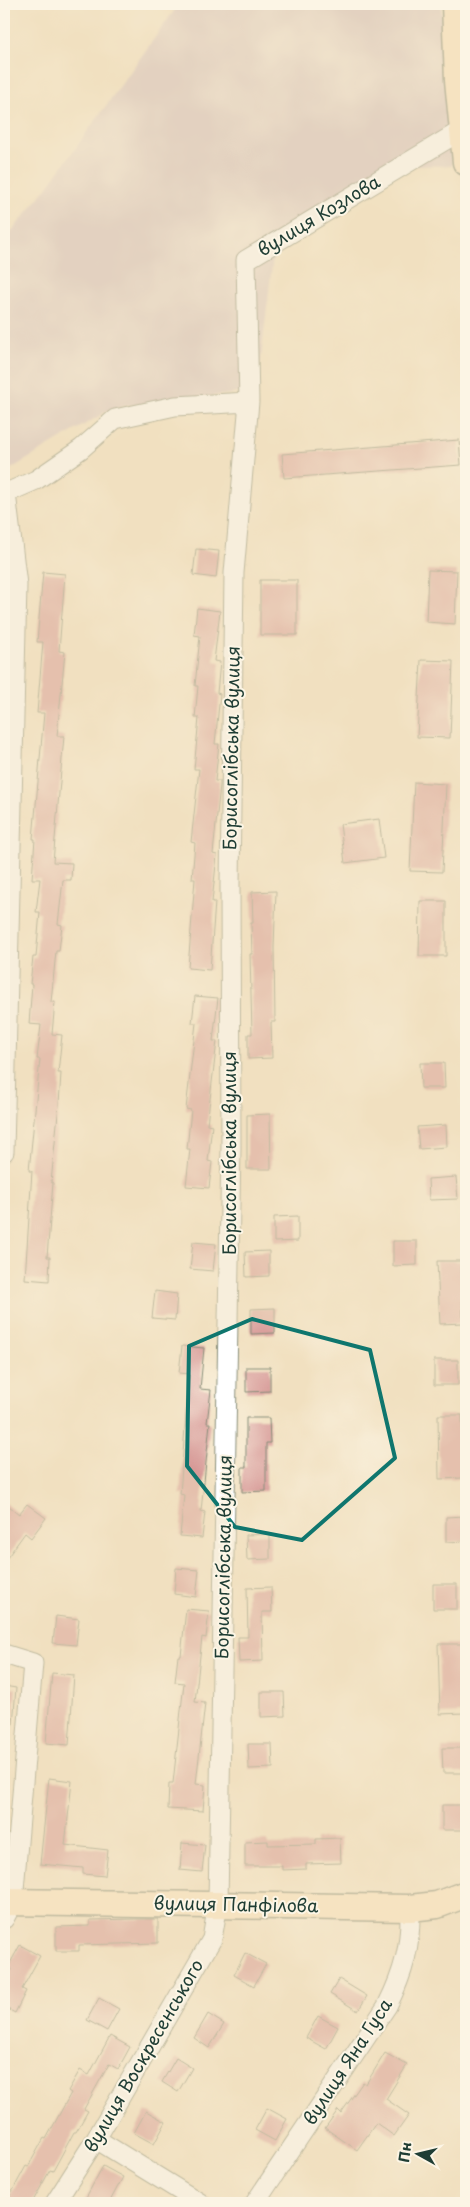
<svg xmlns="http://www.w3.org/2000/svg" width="470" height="2207" viewBox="0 0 470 2207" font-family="'Playpen Sans',sans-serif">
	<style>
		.industrial { fill: #d2bfc0 }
		.building { fill: #d79a97 }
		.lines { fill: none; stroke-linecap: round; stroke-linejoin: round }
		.street-casing { stroke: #888e7a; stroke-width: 21 }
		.secondary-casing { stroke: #888e7a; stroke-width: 29 }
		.street { stroke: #fff; stroke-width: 19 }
		.secondary { stroke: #fce6c4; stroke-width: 26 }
		.marked { fill: none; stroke: #0f766e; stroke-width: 4; stroke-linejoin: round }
		.labels { text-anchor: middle; stroke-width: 4; stroke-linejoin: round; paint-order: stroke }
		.street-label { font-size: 18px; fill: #1f3d34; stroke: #fcf5e5 }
	</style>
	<rect width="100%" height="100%" fill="#fcf5e5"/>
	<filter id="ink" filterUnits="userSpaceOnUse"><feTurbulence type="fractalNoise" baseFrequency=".02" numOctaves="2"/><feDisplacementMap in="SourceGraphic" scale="10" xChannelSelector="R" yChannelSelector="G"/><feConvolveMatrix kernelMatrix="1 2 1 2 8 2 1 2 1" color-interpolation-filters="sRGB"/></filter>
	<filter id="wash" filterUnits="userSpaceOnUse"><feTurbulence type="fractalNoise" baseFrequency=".0096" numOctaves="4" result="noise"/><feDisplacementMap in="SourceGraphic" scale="20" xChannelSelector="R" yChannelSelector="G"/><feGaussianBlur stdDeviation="1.12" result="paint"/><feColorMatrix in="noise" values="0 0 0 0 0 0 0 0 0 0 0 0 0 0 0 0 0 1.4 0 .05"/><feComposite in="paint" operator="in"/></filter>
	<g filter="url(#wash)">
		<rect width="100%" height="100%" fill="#f1e0c0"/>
		<path class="industrial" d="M179 4H441L452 166 387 165 273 257 257 391 124 406 104 413 4 473V241L46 189Z"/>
		<g id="blocks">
			<path class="building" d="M459 440 461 465 284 478 282 454Z
				M196 549 219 551 216 578 193 575Z
				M428 570 457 571 455 624 426 622Z
				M43 572 65 574 59 651 65 652 57 736H64L53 862 72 863 71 880H63L58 924 62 925 59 951H56L51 1002H55L52 1034 62 1035 58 1073H61L59 1104 51 1182 53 1183 47 1257H50L49 1281 25 1279 32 1171H29L40 1059H37L41 1025 29 1024 32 984H30L33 957H36L40 912H36L40 879H32L35 839H33L44 713H37L43 642H37Z
				M260 580H297V635H260Z
				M197 608 220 611 214 661 220 662 217 693 220 694 215 744H219L215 781H220V785L213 854 217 855 212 902H215L210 970 188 968 195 879H192L195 843 191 842 199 769H194L199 718H195L198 686H195L200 636 194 635Z
				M421 660 453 661 450 738 417 737Z
				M414 782 446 784 442 872 410 871Z
				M379 819 384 858 345 863 340 824Z
				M276 891 274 947 275 1022H271L272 1058 248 1059V1034H252L250 954H252L251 923H253L252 892Z
				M420 901H446V956H419Z
				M195 996 218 998 213 1041H217L207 1124 212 1125 208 1161 212 1162 209 1188 186 1186 190 1149H187L191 1110 186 1109 196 1023H192Z
				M420 1063H444L445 1088H421Z
				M270 1114 271 1169H247V1115Z
				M446 1125 447 1147 419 1149 417 1127Z
				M456 1177 458 1199 429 1200 428 1179Z
				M298 1216V1241L274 1242V1217Z
				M393 1241H417V1265L393 1266Z
				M193 1242 216 1244 213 1271 190 1269Z
				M269 1251V1276L246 1277 245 1252Z
				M437 1261H461L463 1323 440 1324Z
				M155 1291 177 1294 175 1320 152 1318Z
				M275 1308V1333L251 1334V1309Z
				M182 1346 204 1348 200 1389 211 1390 207 1423H210L201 1511 205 1512 202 1538 180 1536 184 1495 180 1494 189 1374 179 1373Z
				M434 1360H458V1385H434Z
				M246 1367H270V1391L246 1392Z
				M438 1415H462L463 1478 439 1479Z
				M246 1418H269L270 1443H266V1491L242 1492V1467H246Z
				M4 1502 19 1514 27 1504 46 1518 31 1538 25 1533 4 1562Z
				M466 1516V1541L446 1542V1517Z
				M270 1534V1559L247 1560 246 1535Z
				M176 1568 199 1570 196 1597 174 1594Z
				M433 1584H457V1609H433Z
				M271 1587 272 1612H262L263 1661 239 1662 238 1637H248L247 1588Z
				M186 1609 209 1611 206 1638 202 1637 195 1702 205 1703 196 1784 205 1785 203 1811 168 1809 169 1783H173L184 1683 175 1682 178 1656H181Z
				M56 1616 79 1619 76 1645 53 1643Z
				M438 1644H462L464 1713 440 1714Z
				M52 1673 74 1675 69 1745 46 1743Z
				M4 1686 16 1688 13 1724H4Z
				M261 1692H284L285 1716 261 1717Z
				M248 1744H272L273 1768 249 1769Z
				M442 1748H466V1773H443Z
				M49 1778 72 1781 65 1845 108 1850 105 1876 83 1874V1868L40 1864Z
				M442 1805H466V1830H442Z
				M340 1838 341 1863 306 1864V1869L282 1870V1866H245V1842L268 1841V1845L316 1844V1839Z
				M182 1843 205 1845 202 1872 180 1870Z
				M135 1919H158V1943L79 1945V1951H56V1927L90 1926V1920Z
				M20 1945 40 1956 22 1989 26 1991 15 2013 4 2007V1985L12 1969 8 1967Z
				M245 1953 266 1964 254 1986 234 1975Z
				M339 1979 367 1996 358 2011 330 1994Z
				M99 1998 119 2009 107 2031 87 2020Z
				M208 2014 224 2024 209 2048 194 2038Z
				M318 2016 338 2027 326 2049 306 2038Z
				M110 2036 130 2047 118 2069 109 2064 84 2109 88 2111 76 2132H74L53 2171 50 2170 32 2203H6L26 2166 28 2167 44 2138 46 2139 71 2093 68 2091 80 2070 89 2075Z
				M385 2053 407 2065 386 2099 409 2115 394 2136 376 2123 357 2150 325 2128 338 2110 341 2113 363 2082 366 2084Z
				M176 2058 192 2068 178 2092 162 2082Z
				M267 2108 287 2119 275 2141 255 2130Z
				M146 2111 166 2122 154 2144 134 2133Z
				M103 2166 123 2177 109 2203H83Z"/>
		</g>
	</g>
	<g filter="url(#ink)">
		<use href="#blocks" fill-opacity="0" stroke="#888e7a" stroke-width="1"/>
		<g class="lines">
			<defs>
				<path id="street" d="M4 494 36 480 81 449 115 419 175 406 249 402
					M4 1152 17 585 6 493
					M4 1654 33 1663 13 1902 4 1919
					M96 2139 200 2203
					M55 2203 96 2139 212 1939 218 1904 231 1147 230 885 234 573 249 402 246 260 462 130
					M255 2203 387 2006C404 1972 411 1946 410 1908"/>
				<path id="secondary" d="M455 4 458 80 466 162
					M4 1902 410 1908 437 1905 466 1894"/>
			</defs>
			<use href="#street" class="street-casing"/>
			<use href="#secondary" class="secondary-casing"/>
			<use href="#street" class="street"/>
			<use href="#secondary" class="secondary"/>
		</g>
	</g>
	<path d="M0 0H470V2207H0ZM252 1319 370 1350 395 1458 302 1540 235 1527 187 1466 189 1346Z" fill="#f1e0c0" fill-opacity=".55" fill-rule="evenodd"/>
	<path class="marked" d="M252 1319 370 1350 395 1458 302 1540 235 1527 187 1466 189 1346Z"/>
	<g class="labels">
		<g class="street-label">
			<text transform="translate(319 216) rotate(-31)" y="6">вулиця Козлова</text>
			<text transform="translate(232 748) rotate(-89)" y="6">Борисоглібська вулиця</text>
			<text transform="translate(230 1153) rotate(-90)" y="6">Борисоглібська вулиця</text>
			<text transform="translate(224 1557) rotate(-89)" y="6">Борисоглібська вулиця</text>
			<text transform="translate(236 1905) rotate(1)" y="6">вулиця Панфілова</text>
			<text transform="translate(144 2056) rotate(-60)" y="6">вулиця Воскресенського</text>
			<text transform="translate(348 2062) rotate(-57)" y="6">вулиця Яна Гуса</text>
		</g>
	</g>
	<rect width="470" height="2207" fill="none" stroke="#fcf5e5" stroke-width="20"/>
	<g transform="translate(418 2154) rotate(278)" stroke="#fcf5e5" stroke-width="4" paint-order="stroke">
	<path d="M0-4L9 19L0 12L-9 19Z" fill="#1f3d34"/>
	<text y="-8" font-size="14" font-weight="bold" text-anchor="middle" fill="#1f3d34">Пн</text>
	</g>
</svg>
